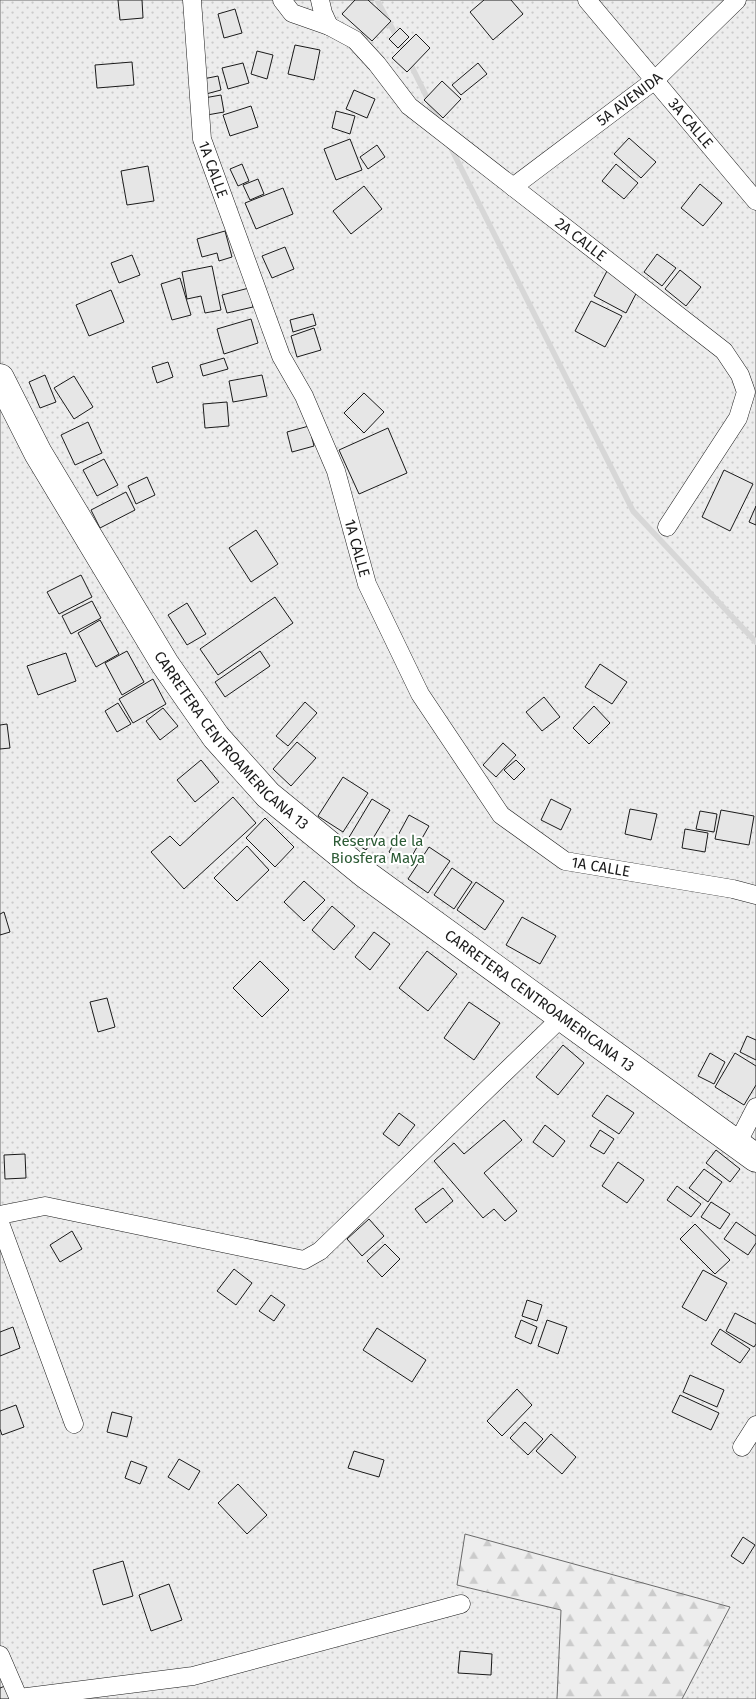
<svg xmlns="http://www.w3.org/2000/svg" width="756" height="1699" viewBox="0 0 756 1699" font-family="'Fira Sans',sans-serif">
	<style>
		.grass { fill: url(#grass-dots); stroke: #6a6a6a }
		.forest { fill: url(#forest-firs); stroke: #6a6a6a }
		.lines { fill: none; stroke-linecap: round; stroke-linejoin: round }
		.stream { stroke: #d7d7d7; stroke-width: 5.5 }
		.building { fill: #e6e6e6; stroke: #1a1a1a }
		.minor-casing { stroke: #1a1a1a; stroke-width: 19 }
		.trunk-casing { stroke: #1a1a1a; stroke-width: 29 }
		.minor { stroke: #fff; stroke-width: 18 }
		.trunk { stroke: #fff; stroke-width: 28 }
		.labels { text-anchor: middle; stroke-width: 4; stroke-linejoin: round; paint-order: stroke }
		.street-label { font-size: 15px; fill: #1a1a1a; stroke: #fff }
		.park-label { font-size: 15px; fill: #2b5a34; stroke: #fff }
	</style>
	<defs>
		<pattern id="grass-dots" width="8" height="8" patternUnits="userSpaceOnUse" patternTransform="scale(1.25)"><rect width="8" height="8" fill="#ededed"/><path d="M2 2h.1M6 6h.1" fill="none" stroke="#cbcbcb" stroke-width="1.8" stroke-linecap="round"/></pattern>
		<pattern id="forest-firs" width="22" height="20" patternUnits="userSpaceOnUse" patternTransform="scale(1.25)"><rect width="22" height="20" fill="#ededed"/><path d="M5 1l3.5 6h-7zM16 11l3.5 6h-7z" fill="#cbcbcb"/></pattern>
	</defs>
	<rect width="100%" height="100%" fill="#fff"/>
	<path class="grass" d="M0 0H756V1699H0Z"/>
	<path class="forest" d="M465 1534 730 1607 682 1699H557L561 1610 457 1585Z"/>
	<g class="lines">
		<path class="stream" d="M377 0 405 52
			M409 61 439 122
			M450 146 633 511 756 642"/>
	</g>
	<path class="building" d="M118 0H142L143 18 120 20Z
		M355 0H368L391 21 372 41 342 14Z
		M484 0H511L523 14 493 40 470 12Z
		M235 9 242 33 224 38 218 14Z
		M400 28 409 37 398 48 389 39Z
		M416 34 430 48 407 72 392 58Z
		M295 45 320 50 314 80 288 74Z
		M257 51 273 55 267 79 251 74Z
		M132 62 134 85 97 88 95 65Z
		M243 63 249 83 228 89 222 68Z
		M478 63 487 74 461 95 452 85Z
		M218 76 221 90 206 94 203 79Z
		M442 81 461 99 443 118 424 100Z
		M354 90 375 99 367 118 346 109Z
		M221 95 224 112 207 115 204 98Z
		M251 106 258 127 230 136 223 115Z
		M336 111 355 116 350 134 332 128Z
		M629 138 656 162 641 178 614 154Z
		M350 139 362 170 336 180 324 149Z
		M377 145 385 157 368 169 360 157Z
		M242 164 249 181 238 186 230 169Z
		M616 164 638 183 624 199 602 181Z
		M148 166 154 201 127 205 121 171Z
		M258 179 264 194 250 200 243 185Z
		M700 184 722 203 703 226 681 208Z
		M364 186 382 209 351 234 333 211Z
		M283 188 293 214 256 229 245 203Z
		M225 231 232 257 219 261 217 253 202 257 197 239Z
		M285 247 294 269 272 278 262 256Z
		M657 254 676 268 662 286 644 272Z
		M132 255 140 275 119 283 111 263Z
		M212 266 221 310 205 313 201 296 187 299 182 272Z
		M680 270 701 287 686 306 665 289Z
		M607 271 639 288 626 313 594 296Z
		M180 278 191 315 172 320 161 284Z
		M249 288 253 307 227 313 222 295Z
		M111 290 124 322 89 336 76 305Z
		M591 301 622 316 605 347 575 331Z
		M313 314 316 325 293 332 290 320Z
		M251 319 258 343 224 354 217 329Z
		M314 328 321 350 297 357 291 336Z
		M224 358 228 369 203 376 200 365Z
		M168 362 173 377 157 383 152 367Z
		M45 375 56 402 40 408 29 382Z
		M262 375 267 396 233 402 229 381Z
		M74 376 93 407 74 419 54 388Z
		M364 393 384 412 364 433 344 413Z
		M227 402 229 426 205 428 203 404Z
		M88 422 102 453 75 465 61 435Z
		M309 426 314 446 292 452 287 432Z
		M388 428 407 473 359 494 339 450Z
		M104 459 118 485 97 496 83 470Z
		M724 470 753 484 730 531 702 517Z
		M147 477 155 495 136 504 128 486Z
		M126 492 135 510 100 528 91 510Z
		M756 506V525L749 522Z
		M256 530 278 564 251 582 229 548Z
		M81 575 92 597 59 614 47 592Z
		M275 597 293 623 218 675 200 649Z
		M92 601 101 618 71 634 62 616Z
		M187 603 206 634 187 645 168 615Z
		M100 620 119 654 96 667 78 633Z
		M127 651 144 682 122 695 105 663Z
		M260 651 270 666 225 697 215 682Z
		M66 653 76 681 38 695 27 666Z
		M600 664 627 682 612 704 585 687Z
		M153 679 166 704 133 723 119 699Z
		M544 697 560 717 542 731 526 712Z
		M305 702 317 713 288 746 276 736Z
		M118 703 131 724 117 732 105 711Z
		M594 706 610 723 589 744 573 728Z
		M163 708 178 726 160 740 146 721Z
		M7 724 10 748 0 749V725Z
		M297 742 316 758 291 786 273 769Z
		M503 743 516 755 496 777 483 765Z
		M201 760 219 782 195 802 177 780Z
		M516 760 525 769 514 780 504 770Z
		M343 777 368 793 343 832 318 816Z
		M233 797 256 823 184 889 151 852 170 836 180 846Z
		M372 799 390 810 366 850 348 839Z
		M551 799 571 809 561 830 541 820Z
		M630 809 657 814 651 840 625 834Z
		M721 810 754 816 749 845 715 839Z
		M700 811 717 814 714 832 696 829Z
		M409 815 429 826 408 863 389 852Z
		M265 818 294 847 275 867 246 838Z
		M685 829 708 833 705 852 682 848Z
		M247 846 269 870 237 901 214 878Z
		M429 847 450 861 428 893 408 879Z
		M452 868 472 882 454 909 434 895Z
		M304 881 325 900 304 921 284 902Z
		M476 882 504 901 485 930 457 910Z
		M332 906 355 926 334 950 312 930Z
		M4 912 10 932 0 935V914Z
		M522 917 556 936 540 964 506 945Z
		M374 932 390 944 370 970 355 957Z
		M427 951 457 974 428 1011 399 988Z
		M260 961 289 990 262 1017 233 988Z
		M107 998 115 1027 98 1032 90 1002Z
		M469 1002 500 1023 474 1060 444 1038Z
		M747 1036 756 1040V1060L740 1052Z
		M563 1045 584 1063 558 1095 536 1077Z
		M710 1053 725 1062 714 1084 698 1076Z
		M735 1053 756 1066V1085L744 1105 715 1087Z
		M607 1095 634 1113 619 1134 592 1116Z
		M399 1113 415 1125 399 1146 383 1134Z
		M504 1120 522 1140 484 1173 517 1211 505 1221 494 1209 483 1218 434 1161 454 1143 464 1154Z
		M545 1125 565 1141 553 1157 533 1142Z
		M600 1130 614 1139 604 1154 590 1146Z
		M716 1150 740 1169 730 1182 706 1163Z
		M25 1154 26 1178 5 1179 4 1155Z
		M618 1162 644 1180 627 1203 602 1186Z
		M704 1169 722 1182 708 1202 689 1188Z
		M677 1186 701 1204 691 1217 667 1200Z
		M443 1188 453 1201 426 1223 415 1209Z
		M711 1202 730 1214 720 1229 701 1217Z
		M369 1219 384 1236 362 1256 347 1239Z
		M736 1222 756 1236V1243L748 1255 724 1239Z
		M695 1224 730 1260 715 1274 680 1239Z
		M72 1231 82 1249 60 1262 50 1245Z
		M385 1244 400 1259 382 1277 367 1261Z
		M234 1269 252 1283 236 1305 217 1291Z
		M703 1270 727 1283 706 1321 682 1307Z
		M271 1295 285 1305 274 1321 259 1311Z
		M527 1300 542 1305 537 1321 522 1316Z
		M735 1313 756 1324V1344L754 1347 726 1331Z
		M521 1320 537 1327 531 1344 515 1337Z
		M547 1320 567 1327 558 1354 538 1346Z
		M13 1327 20 1348 0 1356V1332Z
		M377 1328 426 1360 412 1382 363 1350Z
		M720 1329 750 1349 740 1363 711 1344Z
		M690 1375 724 1390 717 1407 683 1392Z
		M517 1389 532 1405 502 1436 487 1421Z
		M680 1395 719 1413 711 1430 672 1412Z
		M16 1405 24 1427 2 1435 0 1429V1411Z
		M112 1412 132 1417 127 1437 107 1432Z
		M525 1422 543 1439 528 1455 510 1438Z
		M551 1434 576 1457 562 1474 536 1451Z
		M354 1451 384 1460 379 1477 348 1468Z
		M179 1459 200 1471 189 1490 168 1477Z
		M131 1461 147 1467 140 1484 125 1478Z
		M238 1484 267 1515 247 1534 218 1503Z
		M743 1537 755 1545 743 1564 731 1556Z
		M123 1561 133 1596 103 1605 93 1570Z
		M169 1584 182 1620 151 1631 139 1595Z
		M460 1651 492 1654 491 1675 458 1673Z
		M5 1686 10 1699H0V1688Z"/>
	<g class="lines">
		<defs>
			<g id="minor">
				<path id="s1" d="M192 0 202 139 281 356 304 396 336 471 367 584 420 694 501 815 565 861 733 889 756 895"/>
				<path id="s2" d="M282 0 292 13 329 26 355 40 377 64 409 106 724 351 740 375 746 392 738 418 667 527"/>
				<path d="M320 0 323 13 329 26"/>
				<path id="s3" d="M587 0 756 201"/>
				<path id="s4" d="M513 187 655 80 737 0"/>
				<path d="M737 1144 756 1107"/>
				<path d="M0 1215 45 1206 304 1260 320 1251 562 1017"/>
				<path d="M0 1223 74 1424"/>
				<path d="M742 1447 756 1425"/>
				<path d="M0 1655 19 1699"/>
				<path d="M19 1698 193 1676 461 1604"/>
			</g>
			<g id="trunk">
				<path id="s5" d="M0 378 38 453 165 664 216 737 268 795 365 874 756 1158"/>
			</g>
		</defs>
		<use href="#minor" class="minor-casing"/>
		<use href="#trunk" class="trunk-casing"/>
		<use href="#minor" class="minor"/>
		<use href="#trunk" class="trunk"/>
	</g>
	<g class="labels">
		<g class="street-label">
			<text dy="5" stroke="none"><textPath href="#s4" startOffset="146">5A AVENIDA</textPath></text>
			<text dy="5" stroke="none"><textPath href="#s3" startOffset="161">3A CALLE</textPath></text>
			<text dy="5" stroke="none"><textPath href="#s1" startOffset="172">1A CALLE</textPath></text>
			<text dy="5" stroke="none"><textPath href="#s2" startOffset="388">2A CALLE</textPath></text>
			<text dy="5" stroke="none"><textPath href="#s1" startOffset="578">1A CALLE</textPath></text>
			<text dy="5" stroke="none"><textPath href="#s5" startOffset="432">CARRETERA CENTROAMERICANA 13</textPath></text>
			<text dy="5" stroke="none"><textPath href="#s1" startOffset="998">1A CALLE</textPath></text>
			<text dy="5" stroke="none"><textPath href="#s5" startOffset="838">CARRETERA CENTROAMERICANA 13</textPath></text>
		</g>
		<g class="park-label">
			<text x="378" y="846">Reserva de la<tspan x="378" dy="17">Biosfera Maya</tspan></text>
		</g>
	</g>
</svg>
